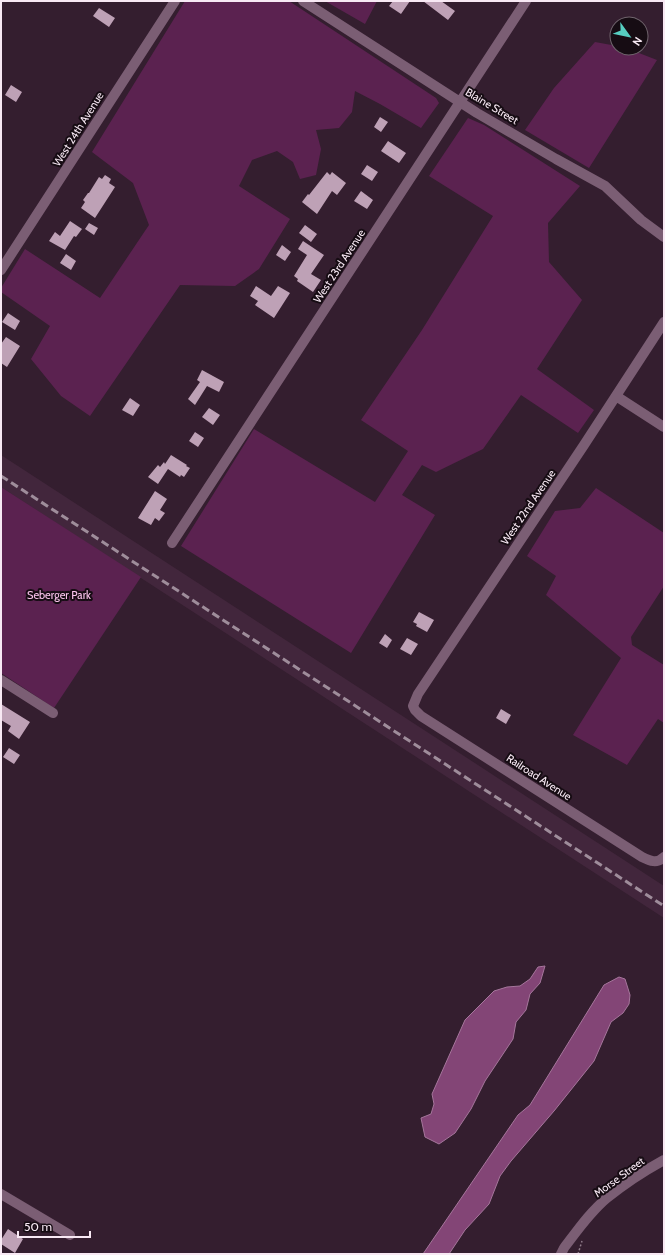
<svg xmlns="http://www.w3.org/2000/svg" width="665" height="1255" viewBox="0 0 665 1255" font-family="Cabin,sans-serif">
	<style>
		.built { fill: #42263c }
		.green { fill: #5b2250 }
		.water { fill: #834576; stroke: #a6769c }
		.building { fill: #bea1b6 }
		.lines { fill: none; stroke-linecap: round; stroke-linejoin: round }
		.path { stroke: #8f7c8a; stroke-width: 1.5; stroke-dasharray: 2 2; stroke-linecap: butt }
		.minor { stroke: #7b5e74; stroke-width: 10 }
		.rail { stroke: #9f8d9b; stroke-width: 3; stroke-dasharray: 8 4; stroke-linecap: butt }
		.labels { text-anchor: middle; stroke-width: 4; stroke-linejoin: round; paint-order: stroke }
		.street-label { font-size: 11px; fill: #f8e9f4; stroke: #160c13 }
		.park-label { font-size: 11px; fill: #fac3ec; stroke: #160c13 }
	</style>
	<rect width="100%" height="100%" fill="#341e2f"/>
	<path class="built" d="M1 455 664 886V918L1 487Z"/>
	<path class="green" d="M185 1H289L436 98 439 103 421 128 380 104 355 91 352 112 339 128 316 130 321 149 316 175 300 179 293 162 277 151 252 160 239 186 290 219 259 269 235 286 180 285 90 416 61 396 31 359 50 326 1 292V288L25 249 100 298 149 225 133 183 92 152Z
		M325 1H377L365 24Z
		M595 42 617 46V48H626L657 60 589 168 525 130 554 88Z
		M468 118 484 125 580 186 548 223 549 262 582 300 537 369 594 410 578 433 521 395 483 449 436 472 422 465 402 495 435 515 351 653 181 546 254 429 375 502 408 451 361 420 422 330 493 216 429 176Z
		M1 487 141 577 54 708 1 673Z
		M596 488 664 533V586L631 637 632 645 664 665V723L658 719 627 765 573 735 621 658 546 595 556 576 527 556 555 511 580 508Z"/>
	<path class="water" d="M545 966 540 983 530 994 526 1010 516 1022 513 1039 485 1081 471 1109 455 1133 439 1144 425 1137 421 1118 431 1114 434 1104 432 1094 465 1020 494 991 507 987 520 986 530 979 538 967Z
		M619 977 625 979 630 995 629 1004 623 1013 611 1022 594 1061 554 1111 511 1161 500 1176 489 1204 465 1230 449 1254H423L518 1115 530 1105 604 985Z"/>
	<path class="building" d="M393 1H410L401 14 389 6Z
		M423 1H441L455 11 448 20Z
		M99 8 115 18 109 27 93 16Z
		M11 85 22 92 16 102 5 95Z
		M380 117 388 122 381 132 374 127Z
		M388 141 406 153 399 163 381 151Z
		M367 165 378 172 372 181 361 174Z
		M327 172 330 175 332 172 346 183 337 195 332 191 317 214 302 202 308 194 309 195Z
		M105 175 111 179 109 183 115 187 95 218 81 208 85 202 83 200 88 193H89L99 177 102 179Z
		M361 191 373 200 367 209 354 201Z
		M70 221 82 229 76 237 74 236 65 250 49 241 55 232 60 236Z
		M89 223 98 228 94 235 85 229Z
		M305 225 317 234 311 242 299 233Z
		M303 241 324 255 311 274 321 280 313 292 297 281 298 279 294 276 307 255 298 249Z
		M282 245 291 252 285 261 276 255Z
		M66 254 76 261 71 270 60 263Z
		M256 286 271 296 278 286 290 293 274 318 255 305 258 301 250 296Z
		M8 313 20 321 15 330 2 322Z
		M6 337 20 346 7 367 1 363V344Z
		M202 370 224 382 219 392 207 386 195 405 188 399 200 382 197 380Z
		M130 398 140 405 133 416 122 410Z
		M209 408 220 415 213 425 202 417Z
		M195 432 204 438 198 447 189 441Z
		M171 455 187 465 186 466 190 468 184 477 181 475 180 477 168 469 158 484 148 477 158 465 160 467 164 462 165 464Z
		M155 491 167 499 160 510 165 513 159 521 155 518 151 525 138 518Z
		M419 612 434 620 427 632 416 626 417 624 413 622Z
		M385 634 392 640 387 648 379 643Z
		M407 638 418 644 411 655 400 649Z
		M1 704 30 722 19 739 8 731 11 726 1 720Z
		M501 709 511 715 506 724 496 718Z
		M9 748 20 755 14 764 3 757Z
		M8 1229 23 1239 15 1253 1 1244V1240Z"/>
	<g class="lines">
		<path class="path" d="M578 1254 582 1241"/>
		<path class="minor" d="M303 1 477 113 556 159 605 186 641 220 664 237
			M1 270 175 1
			M664 322 584 445 418 694 413 706 415 710 421 716 642 857C650 861 657 864 664 857
			M616 396 664 427
			M172 543 526 1
			M1 680 53 713
			M1 1194 70 1235
			M561 1254 564 1248C577 1231 590 1212 607 1198 624 1184 644 1171 664 1160"/>
		<path class="rail" d="M1 476 664 906"/>
	</g>
	<g class="labels">
		<g class="street-label">
			<text transform="translate(492 106) rotate(31)" y="4">Blaine Street</text>
			<text transform="translate(78 129) rotate(-58)" y="4">West 24th Avenue</text>
			<text transform="translate(339 266) rotate(-57)" y="4">West 23rd Avenue</text>
			<text transform="translate(528 507) rotate(-56)" y="4">West 22nd Avenue</text>
			<text transform="translate(539 777) rotate(33)" y="4">Railroad Avenue</text>
			<text transform="translate(619 1177) rotate(-36)" y="4">Morse Street</text>
		</g>
		<g class="park-label">
			<text x="59" y="599">Seberger Park</text>
		</g>
	</g>
	<rect width="665" height="1255" fill="none" stroke="#f8e9f4" stroke-width="4"/>
	<g transform="translate(629 36) rotate(123)"><circle r="19" fill="#160c13" stroke="#70646d"/>
	<path d="M0-3L7 15L0 10L-7 15Z" fill="#57cec1"/>
	<text y="-6" font-size="11" font-weight="bold" text-anchor="middle" fill="#f8e9f4">N</text>
	</g>
	<path d="M18 1231v6h72v-6" fill="none" stroke="#f8e9f4" stroke-width="2"/>
	<text x="24" y="1231" font-size="12" fill="#f8e9f4" stroke="#160c13" stroke-width="3" paint-order="stroke">50 m</text>
</svg>
